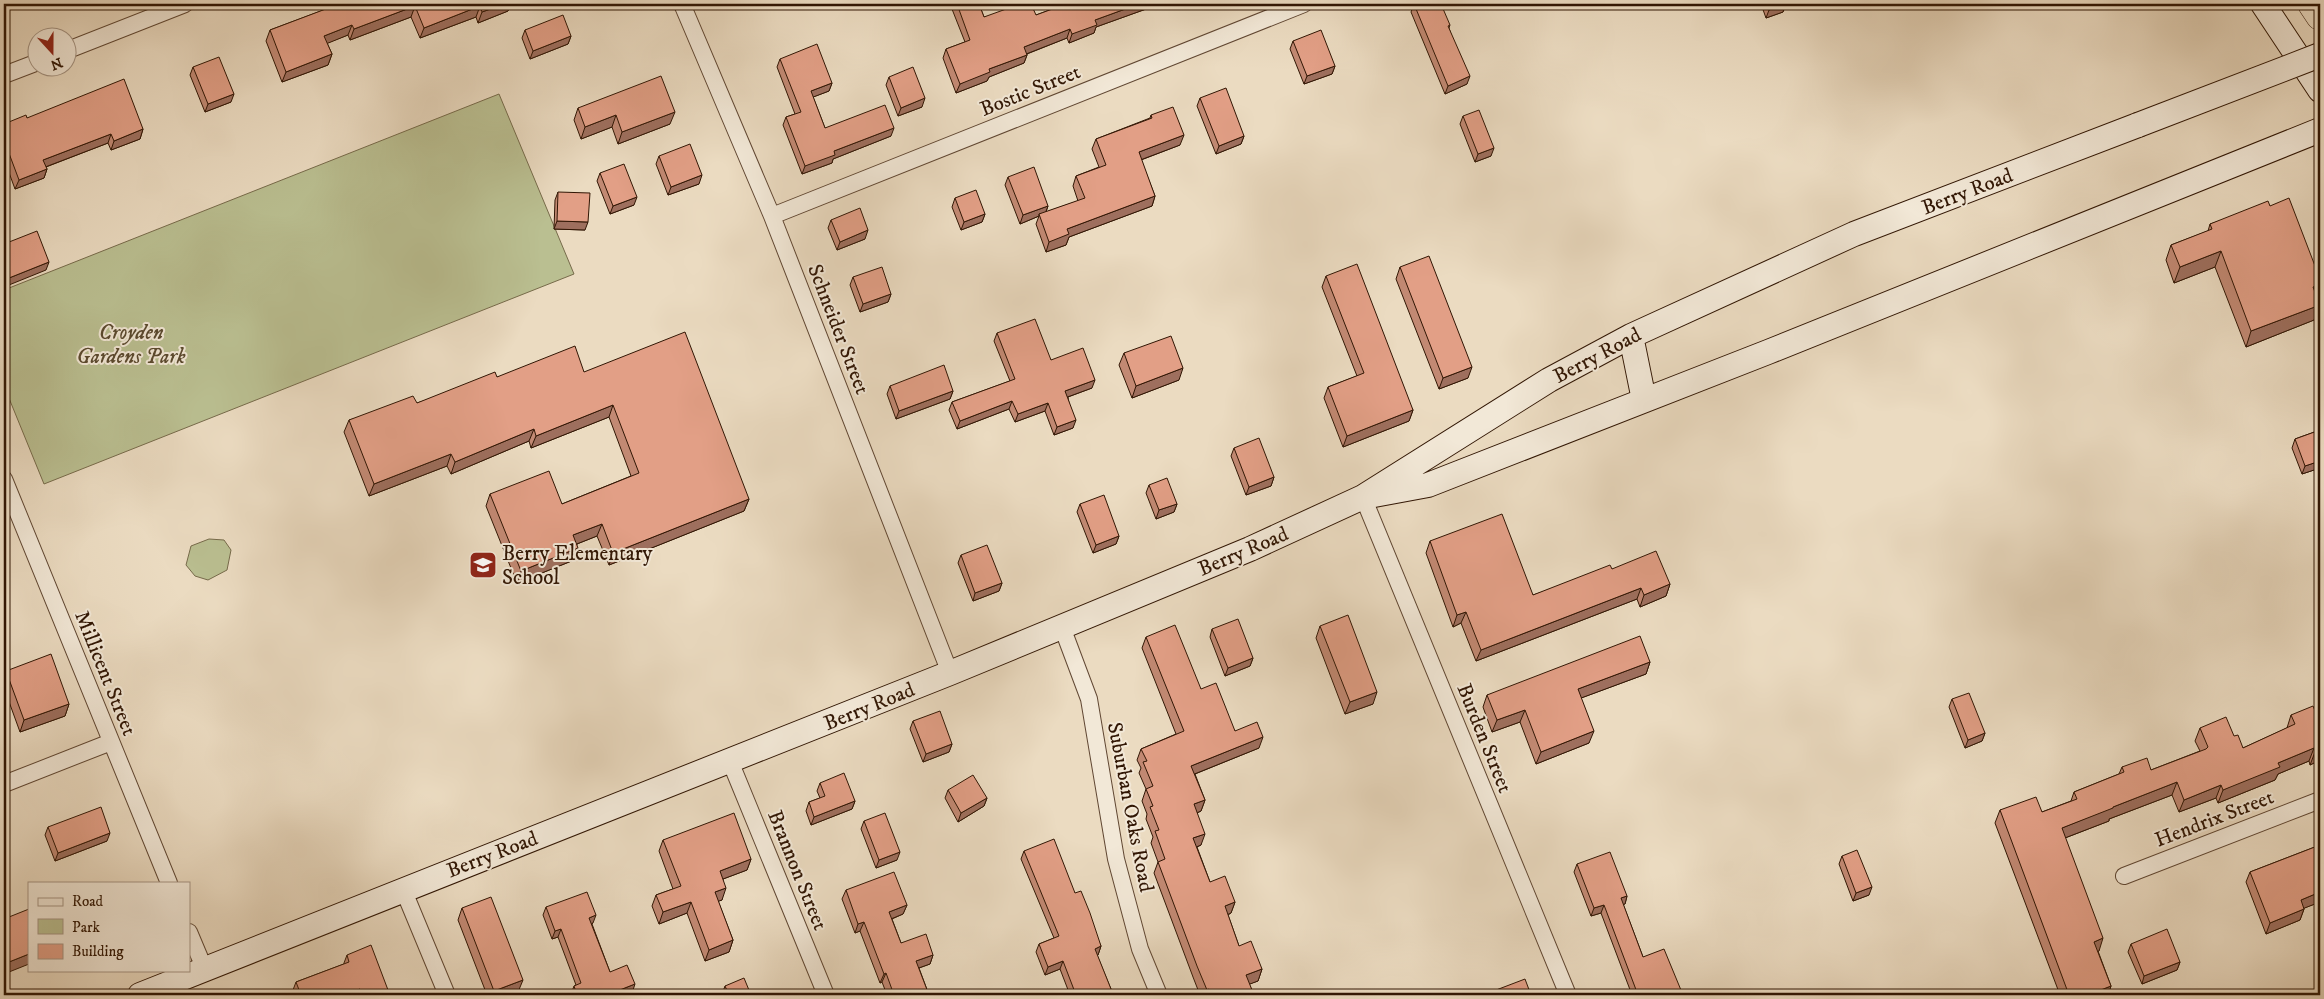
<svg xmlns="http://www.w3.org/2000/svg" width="2324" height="999" viewBox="0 0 2324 999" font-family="'IM FELL DW Pica',serif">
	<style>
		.green { fill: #babf91; stroke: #766a4a }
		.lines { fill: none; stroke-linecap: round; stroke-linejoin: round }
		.street-casing { stroke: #604733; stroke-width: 18 }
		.secondary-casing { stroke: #311604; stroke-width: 26 }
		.highway-casing { stroke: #311604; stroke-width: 29 }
		.street { stroke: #f2e8d7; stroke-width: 16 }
		.secondary { stroke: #f2e8d7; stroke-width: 24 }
		.highway { stroke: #ebdbc1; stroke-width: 28 }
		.secondary-bridge-casing { stroke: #311604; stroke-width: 26; stroke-linecap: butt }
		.secondary-bridge { stroke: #f2e8d7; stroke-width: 24 }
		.wall { fill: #c28973; stroke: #311604 }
		.shaded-wall { fill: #9e6f5e; stroke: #311604 }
		.building { fill: #e29f86; stroke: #311604 }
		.labels { text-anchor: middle; stroke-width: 4; stroke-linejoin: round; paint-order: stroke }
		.street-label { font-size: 21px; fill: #311604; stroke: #f2e8d7 }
		.park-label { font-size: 21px; font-style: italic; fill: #5a492e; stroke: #f2e8d7 }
		.poi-label { font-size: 21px; fill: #311604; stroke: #f2e8d7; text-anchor: start }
	</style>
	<rect width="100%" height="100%" fill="#ebdbc1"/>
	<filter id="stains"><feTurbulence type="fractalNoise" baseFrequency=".004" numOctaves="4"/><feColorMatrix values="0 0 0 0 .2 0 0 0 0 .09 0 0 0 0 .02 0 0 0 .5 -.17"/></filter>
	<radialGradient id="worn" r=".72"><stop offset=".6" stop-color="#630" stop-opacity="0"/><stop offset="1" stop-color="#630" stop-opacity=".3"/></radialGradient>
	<path class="green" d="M499 94 574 274 44 484 4 386V290Z
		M209 539 224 540 231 550 227 570 208 580 195 576 186 565 191 546Z"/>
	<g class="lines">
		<defs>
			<path id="street" d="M682 4 772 216 950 673
				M68 50 185 4
				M4 75 38 62
				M772 216 1304 4
				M4 479 169 883
				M1363 497 1568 995
				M1062 627 1089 699 1116 859 1140 949 1159 995
				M730 761 826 995
				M4 784 111 742
				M2124 876 2320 800
				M403 889 447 995
				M189 932 205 970"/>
			<path id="secondary" d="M2263 4 2320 90
				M1631 336 1644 400
				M1374 495 1428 485 1768 352 2320 130
				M140 995 950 673 1250 549 1363 497 1549 380 1631 336 1854 234 2138 125"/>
			<path id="highway" d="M2312 4 2320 16"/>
		</defs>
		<use href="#street" class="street-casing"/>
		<use href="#secondary" class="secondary-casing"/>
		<use href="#highway" class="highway-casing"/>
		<use href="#street" class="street"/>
		<use href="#secondary" class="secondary"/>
		<use href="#highway" class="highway"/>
		<defs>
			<path id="secondary-bridge" d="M2138 125 2320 55"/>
		</defs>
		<use href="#secondary-bridge" class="secondary-bridge-casing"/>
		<use href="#secondary-bridge" class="secondary-bridge"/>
	</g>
	<path class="wall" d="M336 4H511L508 11 478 23 476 17 420 38 411 17 350 40 348 35 327 43 332 54 328 65 282 82 266 41 270 30 337 5Z
		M950 4H979L984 17 1036 15 1066 4H1160L1096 27 1094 33 1069 43 1067 38 1027 54V55L1024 63 989 77 987 81 956 93 943 58 946 49 965 42Z
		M1414 4 1450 25 1449 28 1467 84 1445 94 1411 12Z
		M1761 4H1786L1783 12 1766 18Z
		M525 30 571 36 568 44 530 59 522 38Z
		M1293 41 1335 66 1332 74 1304 84 1290 49Z
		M780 59 832 83 829 91 813 97 825 128 891 136 833 159 832 163 802 174 783 125 786 117 795 114 777 67Z
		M193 67 231 102 205 112 190 75Z
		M889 77 922 107 898 116 886 85Z
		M1200 98 1244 136 1241 144 1216 154 1197 106Z
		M578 108 670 124 618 144 612 127 581 139 574 120Z
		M1151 115 1180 145 1141 160 1155 196 1152 206 1069 237 1066 245 1046 252 1036 224 1039 216 1020 224 1005 185 1008 177 1048 206 1046 212 1078 201 1073 186 1076 176 1099 167 1092 149 1096 139 1150 118Z
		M1463 116 1491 156 1475 162 1460 124Z
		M27 118 143 129 140 139 111 150 108 143 46 167 47 169 44 178 15 189 4 159V124Z
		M659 156 699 184 668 195 656 164Z
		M600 173 634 205 610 214 597 181Z
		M558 192 585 230 554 229 555 200Z
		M955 198 985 214 982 222 961 230 952 207Z
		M2270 206 2320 279V288L2317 297 2314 320 2246 347 2215 267 2174 283 2166 260 2171 245 2208 231 2210 224Z
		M831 220 865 239 837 250 828 228Z
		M1400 267 1468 378 1439 389 1396 279Z
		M1326 276 1413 410 1409 421 1343 447 1324 398 1328 387 1357 376 1322 287Z
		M853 277 891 294 888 302 860 312 850 285Z
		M997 333 1051 360 1092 388 1068 397 1073 428 1054 435 1045 411 1015 422 1009 409 957 429 949 410 952 402 1010 381 994 341Z
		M1124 353 1179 380 1132 398 1119 365Z
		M584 372 749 499 744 511 609 565 597 536 577 544 574 560 517 583 486 506 490 494 562 504 631 476 609 417 531 448 529 441 451 474 447 466 369 496 344 432 349 420 417 403 497 377Z
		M890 386 953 391 950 399 896 419 887 394Z
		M2320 430V468L2302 474 2292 448 2295 439Z
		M1234 448 1274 477 1271 486 1246 495 1231 456Z
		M1149 485 1177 504 1174 512 1156 519 1146 493Z
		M1080 504 1119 536 1116 544 1093 553 1077 512Z
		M1430 541 1533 595 1612 569 1670 584 1666 596 1640 607 1637 599 1476 661 1461 623 1453 627 1426 553Z
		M961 555 1002 583 999 591 973 601 958 563Z
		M1320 626 1373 704 1345 714 1316 638Z
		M1212 629 1253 658 1250 666 1225 676 1210 637Z
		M1146 637 1201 689 1235 731 1259 748 1195 774 1205 800 1201 811 1197 813 1201 845 1197 847 1210 882 1235 902 1231 913 1228 915 1239 946 1262 969 1258 981 1249 984 1254 995H1200L1193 977 1154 873 1158 862 1151 843 1153 837 1146 819 1147 814 1142 801 1146 789 1139 773 1141 768 1137 760 1141 749 1176 734 1142 648Z
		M1650 662 1646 674 1581 698 1589 743 1536 764 1520 722 1492 732 1483 707 1487 695Z
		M6 671 69 704 65 716 20 732 4 688V678Z
		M1952 699 1985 733 1982 741 1965 748 1949 707Z
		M2291 715 2318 718 2320 717V760L2310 765 2309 761 2278 774 2275 780 2218 803 2216 798 2179 812 2172 795 2109 819V821L2065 838 2099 951H2098L2111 986 2108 995H2060L1995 823 2000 810 2042 812 2071 801 2074 792 2119 774 2122 767 2151 770 2200 751 2195 741 2200 728 2243 748 2287 728Z
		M913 721 952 744 949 752 923 762 910 729Z
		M820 783 855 801 852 809 811 825 806 811 809 802 820 798 817 791Z
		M948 790 987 798 984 806 958 822 945 798Z
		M864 821 897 860 876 868 861 829Z
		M48 827 107 841 55 861 45 835Z
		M663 840 751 859 747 870 723 879 722 900 718 901 733 940 729 952 705 961 687 913 659 924 652 906 656 895 673 889 659 851Z
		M2320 845V902L2304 908V909L2300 920 2266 934 2246 882 2250 872Z
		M1024 851 1075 893 1101 946 1098 955H1097L1113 994 1122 995H1070L1060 969 1045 975 1036 952 1039 944 1054 938 1021 859Z
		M1842 856 1869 895 1853 901 1839 864Z
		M1577 864 1627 896 1625 904H1623L1643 957 1683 995H1632L1601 913 1591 916 1574 872Z
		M846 890 907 905 903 914 892 919 901 943 933 955 930 964 919 968 929 995H887L882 982 880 983 860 931 855 933 842 899Z
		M546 907 593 923 592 924 610 972 632 993 625 995H571V994L574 986 576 985 558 937 552 939 543 915Z
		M462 908 518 992 509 995H487L458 920Z
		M2131 944 2180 962 2177 970 2142 984 2128 952Z
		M347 955 386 995H295L293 990 296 982 344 964V963Z
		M2320 975V995H2316L2314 990Z
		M725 986 751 995H722V994Z"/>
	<path class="shaded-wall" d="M504 4H511L508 11 478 23 482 12Z
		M1139 4H1160L1096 27 1094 33 1069 43 1072 34 1095 20Z
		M1786 4 1783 12 1766 18 1769 10Z
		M415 6 411 17 350 40 354 29Z
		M480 6 476 17 420 38 424 28Z
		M352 25 348 35 321 46 324 36Z
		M1070 29 1067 38 1021 56 1024 47Z
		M571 36 568 44 530 59 533 51Z
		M332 54 328 65 282 82 286 72Z
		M1027 55 1024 63 989 77 987 81 956 93 960 84 989 69Z
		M1335 66 1332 74 1304 84 1307 76Z
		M1470 76 1467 84 1445 94 1448 86Z
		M832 83 829 91 808 99 811 91Z
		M234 94 231 102 205 112 208 104Z
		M925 98 922 107 898 116 901 108Z
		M675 112 670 124 618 144 622 132Z
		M616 115 612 127 581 139 585 127Z
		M894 128 891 136 833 159 832 163 802 174 805 166 834 151Z
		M143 129 140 139 111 150 114 141Z
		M111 134 108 143 40 169 43 160Z
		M1184 135 1180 145 1135 162 1139 152Z
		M1244 136 1241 144 1216 154 1219 146Z
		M1494 148 1491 156 1475 162 1478 154Z
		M47 169 44 178 15 189 19 180Z
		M702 175 699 184 668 195 671 187Z
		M1155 196 1152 206 1069 237 1066 245 1046 252 1049 242 1067 229Z
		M637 197 634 205 610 214 613 206Z
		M1048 206 1045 214H1039V216L1020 224 1023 215Z
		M985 214 982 222 961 230 964 222Z
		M557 221 588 222 585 230 554 229Z
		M868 230 865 239 837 250 840 242Z
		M2221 251 2215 267 2174 283 2180 267Z
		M49 262 46 270 4 287V280Z
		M2320 284V288L2316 299 2313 287Z
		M891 294 888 302 860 312 863 304Z
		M2320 305 2314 320 2246 347 2251 331Z
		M1472 367 1468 378 1439 389 1443 378Z
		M1183 368 1179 380 1132 398 1136 386Z
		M1095 380 1092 388 1062 399 1065 391Z
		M953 391 950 399 896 419 899 411Z
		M1012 401 1009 409 957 429 960 421Z
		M1048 403 1045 411 1015 422 1018 414Z
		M613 405 609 417 531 448 536 436Z
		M1413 410 1409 421 1343 447 1347 436Z
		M1076 420 1073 428 1054 435 1057 427Z
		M534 429 529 441 451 474 455 462Z
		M451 454 447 466 369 496 374 484Z
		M2320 461V468L2302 474 2305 466Z
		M1274 477 1271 486 1246 495 1249 487Z
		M749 499 744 511 609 565 613 553Z
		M1177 504 1174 512 1156 519 1159 510Z
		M602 524 597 536 569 547 573 535Z
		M1119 536 1116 544 1093 553 1096 545Z
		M578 548 574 560 517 583 521 571Z
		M1002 583 999 591 973 601 975 593Z
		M1670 584 1666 596 1640 607 1644 595Z
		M1641 588 1637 599 1476 661 1481 650Z
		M1466 612 1461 623 1453 627 1457 615Z
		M1253 658 1250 666 1225 676 1228 668Z
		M1650 662 1646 674 1573 701 1578 689Z
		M1377 692 1373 704 1345 714 1350 702Z
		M69 704 65 716 20 732 24 720Z
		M1525 710 1520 722 1492 732 1497 720Z
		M1594 731 1589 743 1536 764 1541 752Z
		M1985 733 1982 741 1965 748 1968 740Z
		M1263 737 1259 748 1187 777 1191 766Z
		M952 744 949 752 923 762 926 754Z
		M2314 748 2309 761 2278 774 2275 780 2218 803 2223 790 2278 763Z
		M2320 750V760L2310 765 2315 752Z
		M2177 782 2172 795 2109 819V821L2057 841 2062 828 2113 807Z
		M2221 785 2216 798 2179 812 2184 800Z
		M987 798 984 806 958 822 961 813Z
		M1205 800 1201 811 1190 816 1194 804Z
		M855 801 852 809 811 825 814 817Z
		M110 833 107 841 55 861 58 853Z
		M1205 834 1201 845 1189 850 1193 838Z
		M900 852 897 860 876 868 879 860Z
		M751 859 747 870 715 882 720 871Z
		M1872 887 1869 895 1853 901 1856 893Z
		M726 888 722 900 711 904 715 892Z
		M2320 892V902L2297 911 2301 900Z
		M1627 896 1625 904 1618 906 1621 898Z
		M691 902 687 913 659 924 663 912Z
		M1235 902 1231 913 1220 918 1225 906Z
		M907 905 903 914 886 921 889 912Z
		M1604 905 1601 913 1591 916 1594 908Z
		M2304 909 2300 920 2266 934 2270 923Z
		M596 915 593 923 587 926 589 918Z
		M864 922 860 931 855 933 858 924Z
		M561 929 558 937 552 939 555 931Z
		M2103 938 2099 951 2089 955 2094 942Z
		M733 940 729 952 705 961 709 950Z
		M1101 946 1098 955 1092 957 1095 949Z
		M29 954V964L4 974V964Z
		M933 955 930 964 913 970 916 961Z
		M1063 961 1060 969 1045 975 1048 967Z
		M2180 962 2177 970 2142 984 2144 976Z
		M1262 969 1258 981 1242 987 1246 975Z
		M886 973 882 982 880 983 884 974Z
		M523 980 518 992 509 995H492L494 991Z
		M635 984 632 993 625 995H607Z
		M2111 986 2108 995H2088Z
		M360 989 357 995H342Z
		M1209 989 1207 995H1205L1207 990Z
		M388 990 386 995H374Z"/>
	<path class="building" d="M339 4H504L482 12 480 6 424 28 415 6 354 29 352 25 324 36 332 54 286 72 270 30Z
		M957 4H979L984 17 1020 4H1031L1036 15 1066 4H1139L1095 20 1097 25 1072 34 1070 29 1024 47 1027 55 989 69 990 72 960 84 946 49 970 40Z
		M1414 4H1441L1450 25 1448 26 1470 76 1448 86Z
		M1767 4H1786L1769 10Z
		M563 15 571 36 533 51 525 30Z
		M1321 30 1335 66 1307 76 1293 41Z
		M817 44 832 83 811 91 825 128 885 105 894 128 834 151 835 155 805 166 786 117 801 112 780 59Z
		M219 57 234 94 208 104 193 67Z
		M913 67 925 98 901 108 889 77Z
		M661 76 675 112 622 132 616 115 585 127 578 108Z
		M124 79 143 129 114 141 111 134 43 160 47 169 19 180 4 140V124L26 115 27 118Z
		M1226 88 1244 136 1219 146 1200 98Z
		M1173 107 1184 135 1139 152 1155 196 1067 229 1069 234 1049 242 1039 214 1085 198 1076 176 1106 165 1096 139 1152 118 1151 115Z
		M1479 110 1494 148 1478 154 1463 116Z
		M690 144 702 175 671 187 659 156Z
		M624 164 637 197 613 206 600 173Z
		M1034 167 1048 206 1023 215 1008 177Z
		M976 190 985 214 964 222 955 198Z
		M558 192 590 193 588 222 557 221Z
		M2289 198 2320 279V284L2313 287 2320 305 2251 331 2221 251 2180 267 2171 245 2212 229 2210 224 2268 201 2270 206Z
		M860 208 868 230 840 242 831 220Z
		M37 231 49 262 4 280V244Z
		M1429 256 1472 367 1443 378 1400 267Z
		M1357 264 1413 410 1347 436 1328 387 1364 373 1326 276Z
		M882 267 891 294 863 304 853 277Z
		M1035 319 1051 360 1083 348 1095 380 1065 391 1076 420 1057 427 1048 403 1018 414 1012 401 960 421 952 402 1015 379 997 333Z
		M685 332 749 499 613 553 602 524 573 535 578 548 521 571 490 494 549 471 562 504 639 473 613 405 536 436 534 429 455 462 451 454 374 484 349 420 413 396 417 403 495 372 497 377 575 346 584 372Z
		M1171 336 1183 368 1136 386 1124 353Z
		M944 365 953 391 899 411 890 386Z
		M2320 430V461L2305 466 2295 439Z
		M1259 438 1274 477 1249 487 1234 448Z
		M1167 478 1177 504 1159 510 1149 485Z
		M1104 495 1119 536 1096 545 1080 504Z
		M1502 514 1533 595 1610 565 1612 569 1656 551 1670 584 1644 595 1641 588 1481 650 1466 612 1457 615 1430 541Z
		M987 545 1002 583 975 593 961 555Z
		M1348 615 1377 692 1350 702 1320 626Z
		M1238 619 1253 658 1228 668 1212 629Z
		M1175 625 1201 689 1216 683 1235 731 1257 722 1263 737 1191 766 1205 800 1194 804 1205 834 1193 838 1210 882 1225 876 1235 902 1225 906 1239 946 1251 941 1262 969 1246 975 1254 995H1211L1209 989 1207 990 1197 966 1158 862 1165 859 1155 831 1159 830 1150 807 1153 806 1146 789 1153 786 1143 762 1147 761 1141 749 1184 731 1146 637Z
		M1640 636 1650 662 1578 689 1594 731 1541 752 1525 710 1497 720 1487 695Z
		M51 654 69 704 24 720 6 671Z
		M1969 693 1985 733 1968 740 1952 699Z
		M2313 706 2318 718 2320 717V750L2315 752 2314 748 2278 763 2280 767 2223 790 2221 785 2184 800 2177 782 2113 807V808L2062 828 2103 938 2094 942 2111 986 2088 995H2069L2000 810 2036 797 2042 812 2077 799 2074 792 2124 772 2122 767 2147 758 2151 770 2206 749 2208 747 2200 728 2226 717 2234 736 2238 735 2243 748 2295 724 2291 715Z
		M940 711 952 744 926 754 913 721Z
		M844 773 855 801 814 817 809 802 825 796 820 783Z
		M973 775 987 798 961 813 948 790Z
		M101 807 110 833 58 853 48 827Z
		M734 813 751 859 720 871 726 888 715 892 733 940 709 950 691 902 663 912 656 895 681 886 663 840Z
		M885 813 900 852 879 860 864 821Z
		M1054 839 1075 893 1081 891 1090 913 1101 946 1095 949 1113 994 1120 992 1122 995H1076L1063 961 1048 967 1039 944 1059 936 1024 851Z
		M2320 845V892L2301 900 2304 909 2270 923 2250 872Z
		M1857 850 1872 887 1856 893 1842 856Z
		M1610 852 1627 896 1621 898 1643 957 1664 949 1683 995H1638L1604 905 1594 908 1577 864Z
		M894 872 907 905 889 912 901 943 926 934 933 955 916 961 929 995H894L886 973 884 974 864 922 858 924 846 890Z
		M587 892 596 915 589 918 610 972 627 965 635 984 607 995H577L574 986 581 983 561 929 555 931 546 907Z
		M491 897 523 980 494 991 462 908Z
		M29 909V954L4 964V919Z
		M2167 929 2180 962 2144 976 2131 944Z
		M371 945 388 990 374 995H362L360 989 342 995H301L296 982 349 962 347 955Z
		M744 978 751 995H729L725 986Z
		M1525 979 1531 995H1483Z
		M241 993 242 995H234Z"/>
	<defs>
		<symbol id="school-square" viewBox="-11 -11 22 22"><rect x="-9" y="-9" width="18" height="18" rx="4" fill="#8f2418" stroke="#f2e8d7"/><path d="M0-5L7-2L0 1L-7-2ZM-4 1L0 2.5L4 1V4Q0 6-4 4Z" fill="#fff"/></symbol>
	</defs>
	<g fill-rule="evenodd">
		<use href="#school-square" x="467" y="549" width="32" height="32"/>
	</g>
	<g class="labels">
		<g class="street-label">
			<text transform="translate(1030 90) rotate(-22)" y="7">Bostic Street</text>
			<text transform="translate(1967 191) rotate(-21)" y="7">Berry Road</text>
			<text transform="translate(839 329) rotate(69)" y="7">Schneider Street</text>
			<text transform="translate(1597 355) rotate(-28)" y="7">Berry Road</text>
			<text transform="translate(1243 551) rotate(-23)" y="7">Berry Road</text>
			<text transform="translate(106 673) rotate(68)" y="7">Millicent Street</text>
			<text transform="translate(869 706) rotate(-22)" y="7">Berry Road</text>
			<text transform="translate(1485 738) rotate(68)" y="7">Burden Street</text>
			<text transform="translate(1131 807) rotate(79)" y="7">Suburban Oaks Road</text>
			<text transform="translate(2214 818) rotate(-21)" y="7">Hendrix Street</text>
			<text transform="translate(492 854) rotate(-21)" y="7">Berry Road</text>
			<text transform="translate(798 870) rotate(68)" y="7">Brannon Street</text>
		</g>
		<g class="park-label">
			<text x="131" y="339">Croyden<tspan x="131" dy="24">Gardens Park</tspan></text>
		</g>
		<g class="poi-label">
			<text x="502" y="560">Berry Elementary<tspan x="502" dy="24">School</tspan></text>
		</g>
	</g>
	<rect width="2324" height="999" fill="none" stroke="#ebdbc1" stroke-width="20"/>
	<rect x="5" y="5" width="2314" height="989" fill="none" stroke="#311604" stroke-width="2.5"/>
	<rect x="10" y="10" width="2304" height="979" fill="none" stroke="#311604"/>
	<rect x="28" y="882" width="162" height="90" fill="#f2e8d7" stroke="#a59483"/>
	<rect x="38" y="898" width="25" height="8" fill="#f2e8d7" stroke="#a59483"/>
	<text x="72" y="906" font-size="15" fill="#311604">Road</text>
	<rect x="38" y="919" width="25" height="15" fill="#babf91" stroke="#a59483"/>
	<text x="72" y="932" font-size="15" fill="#311604">Park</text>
	<rect x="38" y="944" width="25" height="15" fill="#e29f86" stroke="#a59483"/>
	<text x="72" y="956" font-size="15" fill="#311604">Building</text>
	<g transform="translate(52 52) rotate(159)"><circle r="24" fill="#f2e8d7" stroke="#a59483"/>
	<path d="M0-4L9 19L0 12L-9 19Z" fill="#8f2418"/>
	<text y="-8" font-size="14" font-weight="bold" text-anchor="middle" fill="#311604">N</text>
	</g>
	<rect width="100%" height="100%" filter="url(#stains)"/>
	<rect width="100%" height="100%" fill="url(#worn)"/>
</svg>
